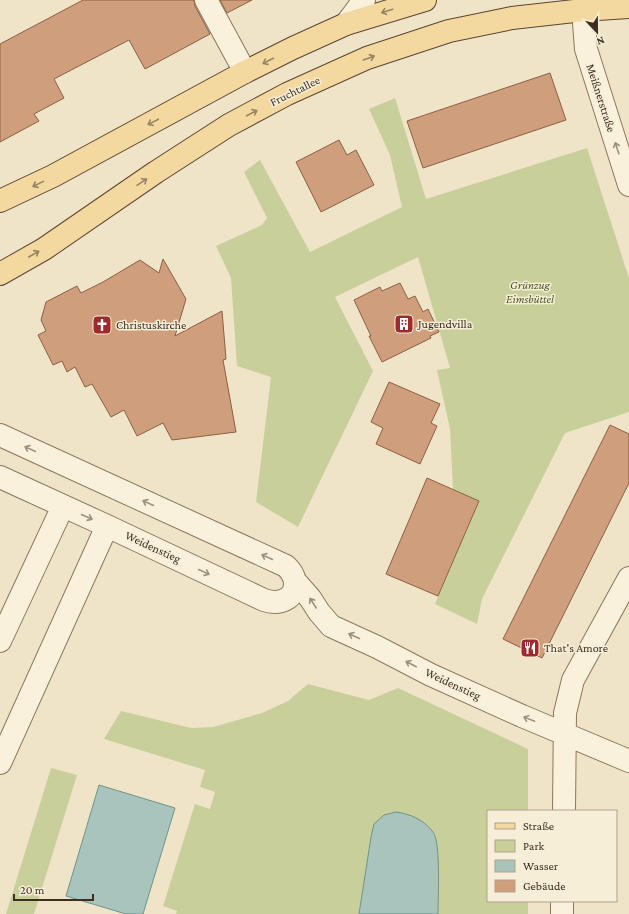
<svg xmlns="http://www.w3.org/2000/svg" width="629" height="914" viewBox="0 0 629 914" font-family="'Crimson Pro',serif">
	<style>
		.green { fill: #c9cf9b }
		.water { fill: #a9c4bc; stroke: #6f938a }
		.building { fill: #cf9f7d; stroke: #8d5f41 }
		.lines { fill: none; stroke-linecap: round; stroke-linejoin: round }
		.minor-casing { stroke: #8d765c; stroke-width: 24 }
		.major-casing { stroke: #5b4430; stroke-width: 24 }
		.minor { stroke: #faf1dc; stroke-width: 22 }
		.major { stroke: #f3d9a0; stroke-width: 22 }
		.oneway { stroke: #988460 }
		.oneway2 { stroke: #9c907e }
		.labels { text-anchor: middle; stroke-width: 3; stroke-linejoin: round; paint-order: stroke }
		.street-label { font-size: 12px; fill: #3d2e20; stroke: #f7eed8 }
		.park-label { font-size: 12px; font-style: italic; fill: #4d5a26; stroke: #f7eed8 }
		.poi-label { font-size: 12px; fill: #3d2e20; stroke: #f7eed8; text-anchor: start }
	</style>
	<rect width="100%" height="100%" fill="#f0e4c8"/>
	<path class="green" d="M395 98 426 199 587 148 629 278V412L565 433 482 599 477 624 435 604 479 501 453 489 450 429 437 370 450 368 418 257 335 297 373 371 298 527 256 502 271 377 237 366 231 278 216 246 262 225 267 218 244 172 260 160 310 252 402 207 390 155 369 109Z
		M308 684 369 700 398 688 528 749V811H488V901H528V914H438L437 847 434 832 371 837 359 914H176L177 911 163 906 195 804 210 809 215 792 200 787 205 770 104 739 121 711 191 728 213 727 262 713 288 701Z
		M51 768 77 775 34 914H6Z"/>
	<path class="water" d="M99 785 175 808 143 914H126L66 896Z
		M396 812C410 814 423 819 433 832 441 842 438 898 438 914H359L371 837 374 824 384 815Z"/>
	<path class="building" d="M83 0H194L195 6 210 34 145 69 129 40 54 79 64 98 34 114 39 121 0 142V44Z
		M220 0H252L227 13Z
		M550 73 566 120 423 168 407 121Z
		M339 140 347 155 356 150 374 185 321 212 296 162Z
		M163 259 186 299 175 336 222 311 226 359 223 360 236 432 172 440 163 423 137 436 124 410 111 417 92 384 85 387 75 367 67 372 62 361 53 365 38 335 46 331 41 320 46 302 77 286 81 293 103 282 140 260 159 273Z
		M400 283 408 299 415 296 423 312 428 309 439 332 430 336 431 338 382 362 369 336H371L354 300 380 287 382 291Z
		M389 382 440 404 431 423 437 426 420 464 376 444 383 428 371 422Z
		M610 425 629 434V483L542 658 503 639Z
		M427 478 479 501 438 596 386 574Z"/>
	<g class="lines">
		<defs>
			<path id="minor" d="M206 0 245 72
				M583 10 586 49 629 185
				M346 24 364 0
				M0 435 286 566C306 585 290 609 264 600L107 526 0 477
				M295 581 310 598 319 612 331 626 377 647 431 675 522 716 629 761
				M0 641 63 506
				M0 763 107 526
				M564 811 565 713 573 680 629 578
				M562 914V901"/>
			<path id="major" d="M0 201 53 176 245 72 293 48 346 24 425 0
				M0 274 44 249 156 172 229 125 287 94 367 58 449 31 512 18 583 10 629 7"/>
		</defs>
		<use href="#minor" class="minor-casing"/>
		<use href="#major" class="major-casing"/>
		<use href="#minor" class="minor"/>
		<use href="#major" class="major"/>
	</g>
	<defs><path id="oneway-shaft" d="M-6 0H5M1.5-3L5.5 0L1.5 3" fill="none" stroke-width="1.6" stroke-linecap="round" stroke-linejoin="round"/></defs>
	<g class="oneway">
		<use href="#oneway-shaft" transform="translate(387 11) rotate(162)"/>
		<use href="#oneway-shaft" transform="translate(369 58) rotate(-20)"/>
		<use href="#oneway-shaft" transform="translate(268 61) rotate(153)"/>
		<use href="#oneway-shaft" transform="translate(252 113) rotate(-28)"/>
		<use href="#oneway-shaft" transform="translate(153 122) rotate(152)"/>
		<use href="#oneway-shaft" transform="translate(142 182) rotate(-34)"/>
		<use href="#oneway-shaft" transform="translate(38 184) rotate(154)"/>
		<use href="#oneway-shaft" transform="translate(34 254) rotate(-30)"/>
	</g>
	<g class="oneway2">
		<use href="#oneway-shaft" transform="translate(617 148) rotate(-108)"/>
		<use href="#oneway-shaft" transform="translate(30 449) rotate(-155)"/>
		<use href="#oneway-shaft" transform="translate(148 503) rotate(-155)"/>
		<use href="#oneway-shaft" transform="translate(87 517) rotate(24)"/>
		<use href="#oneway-shaft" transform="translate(267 557) rotate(-155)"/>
		<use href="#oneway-shaft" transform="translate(204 572) rotate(25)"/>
		<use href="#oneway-shaft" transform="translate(313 603) rotate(-123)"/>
		<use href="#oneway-shaft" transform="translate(354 636) rotate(-156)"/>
		<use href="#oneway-shaft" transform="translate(411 664) rotate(-153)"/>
		<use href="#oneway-shaft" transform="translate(529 719) rotate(-158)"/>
	</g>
	<defs>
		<symbol id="building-square" viewBox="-11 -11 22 22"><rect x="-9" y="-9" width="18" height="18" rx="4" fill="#9e2a2b" stroke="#f7eed8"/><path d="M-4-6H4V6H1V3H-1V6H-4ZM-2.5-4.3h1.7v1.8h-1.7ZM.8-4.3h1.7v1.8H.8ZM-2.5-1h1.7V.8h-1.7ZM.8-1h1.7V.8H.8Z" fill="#fff"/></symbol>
		<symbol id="church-square" viewBox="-11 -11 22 22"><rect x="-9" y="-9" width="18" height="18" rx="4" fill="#9e2a2b" stroke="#f7eed8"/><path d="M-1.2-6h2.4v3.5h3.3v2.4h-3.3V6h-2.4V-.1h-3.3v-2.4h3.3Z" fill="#fff"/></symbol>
		<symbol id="restaurant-square" viewBox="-11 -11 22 22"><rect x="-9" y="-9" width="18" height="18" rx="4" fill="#9e2a2b" stroke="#f7eed8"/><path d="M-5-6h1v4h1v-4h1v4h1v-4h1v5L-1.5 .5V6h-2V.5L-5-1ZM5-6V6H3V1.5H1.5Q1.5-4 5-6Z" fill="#fff"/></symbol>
	</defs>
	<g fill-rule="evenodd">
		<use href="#building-square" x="393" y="313" width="22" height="22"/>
		<use href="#church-square" x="91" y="314" width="22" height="22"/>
		<use href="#restaurant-square" x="519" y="637" width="22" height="22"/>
	</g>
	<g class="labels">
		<g class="street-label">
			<text transform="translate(295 91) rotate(-26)" y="4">Fruchtallee</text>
			<text transform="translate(601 98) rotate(72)" y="4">Meißnerstraße</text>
			<text transform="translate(153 547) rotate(25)" y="4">Weidenstieg</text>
			<text transform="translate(453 684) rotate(25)" y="4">Weidenstieg</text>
		</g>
		<g class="park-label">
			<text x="530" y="289">Grünzug<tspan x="530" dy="14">Eimsbüttel</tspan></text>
		</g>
		<g class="poi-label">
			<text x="418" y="328">Jugendvilla</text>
			<text x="116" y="329">Christuskirche</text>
			<text x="544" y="652">That's Amore</text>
		</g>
	</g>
	<rect x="487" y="810" width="130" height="92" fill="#f7eed8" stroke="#ada18e"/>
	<rect x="495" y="823" width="20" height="6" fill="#f3d9a0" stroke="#ada18e"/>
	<text x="523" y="830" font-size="12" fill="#3d2e20">Straße</text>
	<rect x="495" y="840" width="20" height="12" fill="#c9cf9b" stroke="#ada18e"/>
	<text x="523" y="850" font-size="12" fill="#3d2e20">Park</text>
	<rect x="495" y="860" width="20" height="12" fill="#a9c4bc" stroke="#ada18e"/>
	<text x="523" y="870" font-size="12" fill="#3d2e20">Wasser</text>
	<rect x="495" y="880" width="20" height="12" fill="#cf9f7d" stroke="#ada18e"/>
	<text x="523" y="890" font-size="12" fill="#3d2e20">Gebäude</text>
	<g transform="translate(597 32) rotate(158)" stroke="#f7eed8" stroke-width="3" paint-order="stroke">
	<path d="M0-3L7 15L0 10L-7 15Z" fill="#3d2e20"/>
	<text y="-6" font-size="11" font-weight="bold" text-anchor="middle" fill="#3d2e20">N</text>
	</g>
	<path d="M14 894v6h79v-6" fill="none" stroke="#3d2e20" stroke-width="2"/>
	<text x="20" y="894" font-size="12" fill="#3d2e20" stroke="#f7eed8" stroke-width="3" paint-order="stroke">20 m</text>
</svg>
